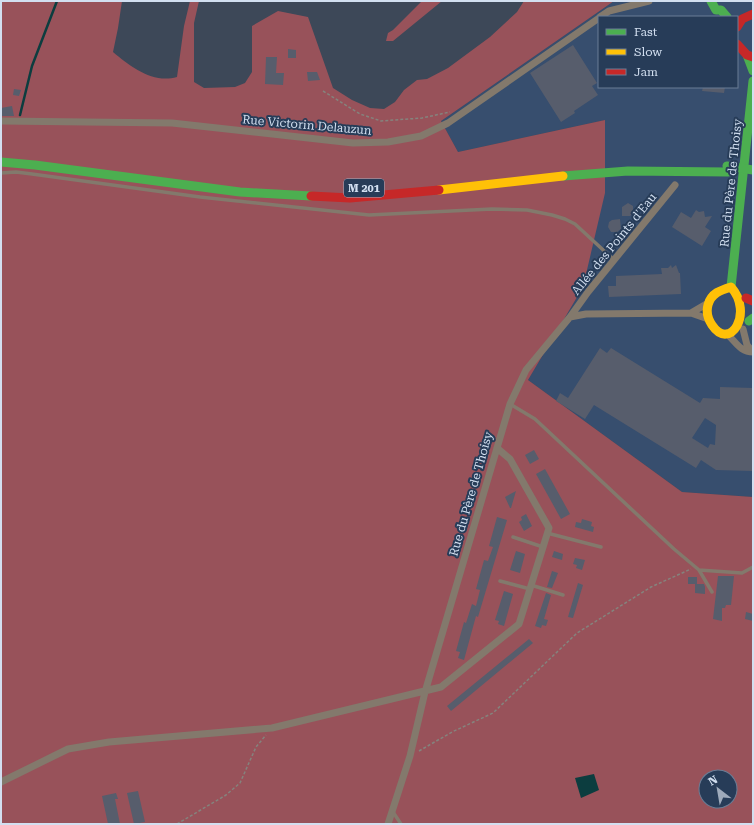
<svg xmlns="http://www.w3.org/2000/svg" width="754" height="825" viewBox="0 0 754 825" font-family="'Roboto Serif',serif">
	<style>
		.built { fill: #374e6e; fill-rule: evenodd }
		.green { fill: #98525a; fill-rule: evenodd }
		.water { fill: #0c3d3f }
		.lines { fill: none; stroke-linecap: round; stroke-linejoin: round }
		.stream { stroke: #0c3d3f; stroke-width: 2.5 }
		.building { fill: #575d6c; fill-rule: evenodd }
		.path { stroke: #85837d; stroke-width: 1.5; stroke-dasharray: 3 2; stroke-linecap: butt }
		.lane { stroke: #83796c; stroke-width: 3.5 }
		.street { stroke: #83796c; stroke-width: 7 }
		.fast { stroke: #4caf50; stroke-width: 9 }
		.slow { stroke: #ffc107; stroke-width: 9 }
		.jam { stroke: #c62828; stroke-width: 9 }
		.fast-bridge { stroke: #4caf50; stroke-width: 9 }
		.labels { text-anchor: middle; stroke-width: 4; stroke-linejoin: round; paint-order: stroke }
		.shield { fill: #273c58; stroke: #9faec2; stroke-width: 1 }
		.shield-label { font-size: 11px; font-weight: bold; fill: #d2dff0 }
		.street-label { font-size: 12px; fill: #d2dff0; stroke: #273c58 }
	</style>
	<rect width="100%" height="100%" fill="#3d4858"/>
	<path class="built" d="M614 1H753V497L682 492 528 380 583 287 605 120 458 152 441 121ZM599 17H737V87H599Z"/>
	<path class="green" d="M1 1H122L118 28 113 52C131 67 153 84 177 77L184 26 190 1H199L194 23V82L204 88 235 87 245 83 252 72V26L278 11 308 17 333 88 352 100 370 108 384 109 395 102 404 90 417 80 427 79 448 68 490 37 517 12 524 1H614L441 121 458 152 605 120V193L583 287 528 380 682 492 753 497V824H1ZM706 777H730V801H706Z
		M422 1H442L393 41H386L388 33 393 30Z"/>
	<path class="water" d="M594 774 599 790 581 798 575 778Z"/>
	<g class="lines">
		<path class="stream" d="M20 115 32 66 57 1"/>
	</g>
	<path class="building" d="M573 45 597 83 592 86 598 95 574 111 575 113 561 122 530 73Z
		M288 49 296 50V58H288Z
		M266 57H277L276 73H284L283 85 265 84Z
		M307 72H317L320 80 308 81Z
		M703 87H725L724 93 702 91Z
		M14 89 21 90 19 96 13 95Z
		M12 106 14 116H1V108Z
		M628 203 633 206V213L630 216H622V207Z
		M696 210 699 212 704 211 705 217 712 216 705 227 711 231 702 246 672 227 681 212 691 218Z
		M620 219 621 229 617 232H611L608 227 609 222 612 220Z
		M671 265 672 268 676 265 679 273H680L681 294 609 297 608 286H616V276L662 274 661 268H668Z
		M600 348 607 353 611 348 700 403 703 398 720 399V387L753 388V471L716 470 701 460 696 468 594 405 585 419 556 401 560 393 568 398ZM705 418 716 425 715 445 710 444 708 448 692 438Z
		M534 450 539 459 530 464 525 455Z
		M545 469 570 514 561 519 536 474Z
		M516 491 511 508H510L505 497Z
		M526 514 532 526 524 531 519 522 522 520 521 517Z
		M497 517 507 520 478 617 476 616 464 660 458 658 460 652 456 651 464 622 466 623 472 604 476 606 480 590 476 589 484 560 488 561 493 547 489 546Z
		M582 519 592 522 591 526 594 527 593 532 575 527 576 522 581 523Z
		M516 551 525 554 520 573 510 570Z
		M554 551 563 554 562 560 552 557Z
		M575 558 585 560 582 570 576 568 577 565 573 564Z
		M552 571 558 573 552 588 547 587Z
		M718 576H734L731 605H726L725 608H722V621L713 619Z
		M688 577H697V584H688Z
		M578 583 583 585 573 618 568 617Z
		M695 584H704L705 587V594L695 593Z
		M504 591 513 594 504 626 498 624 499 621 495 620Z
		M546 593 551 595 544 619 548 620 546 626 542 625 541 628 535 626Z
		M746 612 753 614V621L745 619Z
		M529 639 533 643 451 711 447 706Z
		M138 791 145 822 134 824 127 793Z
		M116 793 118 799H115L120 824H108L102 796Z"/>
	<g class="lines">
		<path class="path" d="M323 91 360 114 381 121 422 118 450 112
			M419 751 452 732 493 713 577 633 651 587 691 569
			M177 824 226 795 240 783 256 747 266 735"/>
		<path class="lane" d="M1 173 16 172 32 174 200 197 369 215 492 209 527 210 552 215 565 219 575 224 614 260
			M510 404 535 419 674 549 699 570 742 573 753 567
			M547 533 601 547
			M513 537 543 547
			M699 570 712 592
			M500 581 530 589
			M531 585 563 595
			M393 812 401 824"/>
		<path class="street" d="M600 17 609 11 649 1
			M1 121 172 123 353 143 388 142 421 136 448 123 599 18
			M691 313 708 303
			M570 317 588 292 675 185
			M743 329 747 345 753 352
			M727 334C736 342 740 352 753 352
			M1 782 68 749 109 742 272 728 441 687 519 624 549 528 510 459 497 448
			M388 824 410 756 425 692 510 404 526 370 570 317 586 314 691 313 708 319"/>
		<path class="fast" d="M711 1 716 10H721L727 17
			M747 55 753 71
			M1 162 35 165 240 192 311 196
			M563 176 628 171 728 172
			M731 287 753 81
			M749 321 753 318"/>
		<path class="slow" d="M439 190 563 176
			M731 287C754 313 730 352 712 325 708 319 706 312 708 305 711 293 721 290 731 287Z"/>
		<path class="jam" d="M737 27 742 19 753 14
			M737 44 747 55 753 57
			M311 196 350 198 439 190
			M746 298 753 301"/>
		<path class="fast-bridge" d="M727 166 753 170"/>
	</g>
	<g class="labels">
		<rect class="shield" x="344" y="179" width="40" height="18" rx="3"/>
		<g class="shield-label">
			<text x="364" y="192">M 201</text>
		</g>
		<g class="street-label">
			<text transform="translate(307 125) rotate(5)" y="4">Rue Victorin Delauzun</text>
			<text transform="translate(731 183) rotate(-84)" y="4">Rue du Père de Thoisy</text>
			<text transform="translate(614 244) rotate(-51)" y="4">Allée des Points d'Eau</text>
			<text transform="translate(471 494) rotate(-74)" y="4">Rue du Père de Thoisy</text>
		</g>
	</g>
	<rect width="754" height="825" fill="none" stroke="#d2dff0" stroke-width="4"/>
	<rect x="598" y="16" width="140" height="72" fill="#273c58" stroke="#6b7d95"/>
	<rect x="606" y="29" width="20" height="6" fill="#4caf50" stroke="#6b7d95"/>
	<text x="634" y="36" font-size="12" fill="#d2dff0">Fast</text>
	<rect x="606" y="49" width="20" height="6" fill="#ffc107" stroke="#6b7d95"/>
	<text x="634" y="56" font-size="12" fill="#d2dff0">Slow</text>
	<rect x="606" y="69" width="20" height="6" fill="#c62828" stroke="#6b7d95"/>
	<text x="634" y="76" font-size="12" fill="#d2dff0">Jam</text>
	<g transform="translate(718 789) rotate(329)"><circle r="19" fill="#273c58" stroke="#6b7d95"/>
	<path d="M0-3L7 15L0 10L-7 15Z" fill="#9eaabb"/>
	<text y="-6" font-size="11" font-weight="bold" text-anchor="middle" fill="#d2dff0">N</text>
	</g>
</svg>
